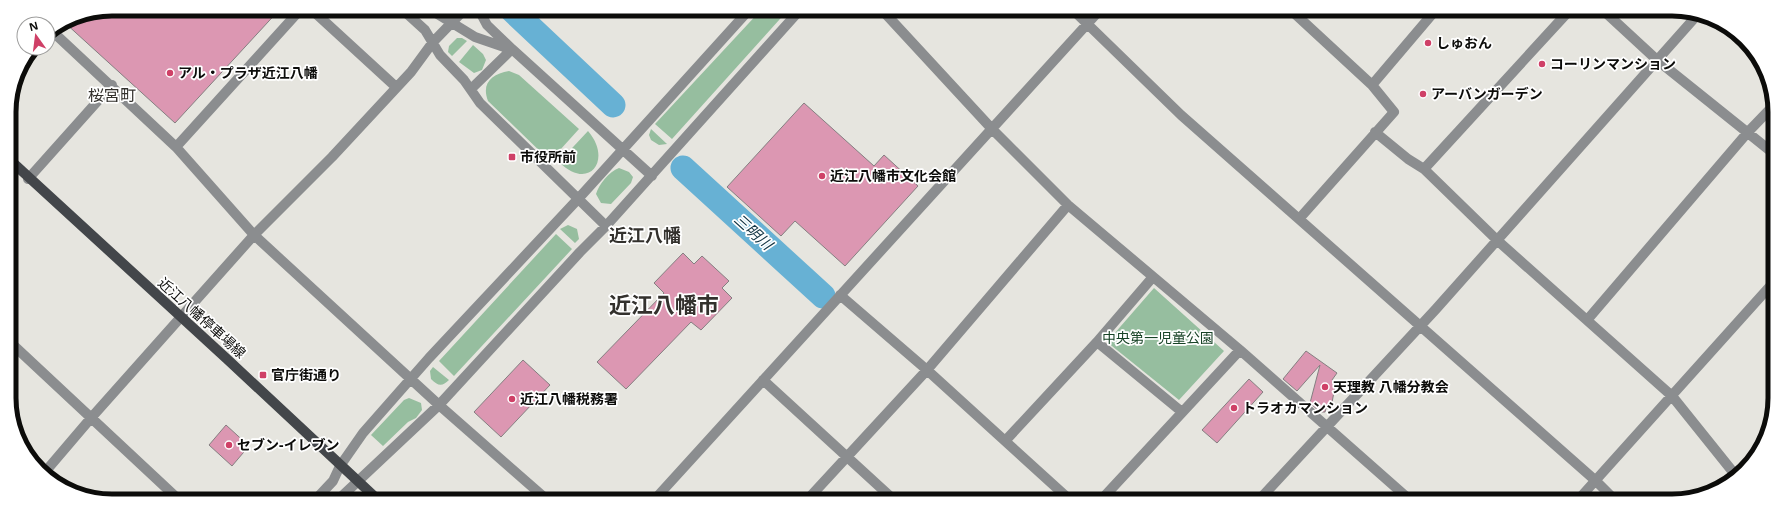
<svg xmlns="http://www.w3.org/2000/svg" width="1784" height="510" viewBox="0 0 1784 510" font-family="'Noto Sans','Noto Sans JP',sans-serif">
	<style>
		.green { fill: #96be9f }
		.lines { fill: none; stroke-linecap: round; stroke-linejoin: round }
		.river { stroke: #67b1d4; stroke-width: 25 }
		.building { fill: #dc97b2; stroke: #857f81 }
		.minor { stroke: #8b8d8f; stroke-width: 10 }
		.major { stroke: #43464a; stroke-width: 10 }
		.poi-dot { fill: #cf4067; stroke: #fff; stroke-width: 1.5 }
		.labels { text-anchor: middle; stroke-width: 3.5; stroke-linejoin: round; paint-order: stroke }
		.poi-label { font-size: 14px; font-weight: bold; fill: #0c0c0a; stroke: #fff; text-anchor: start }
		.street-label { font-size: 14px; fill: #0c0c0a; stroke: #fff }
		.park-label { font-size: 14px; fill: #174326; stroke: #fff }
		.water-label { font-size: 15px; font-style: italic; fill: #103241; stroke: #fff }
		.quarter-label { font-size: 16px; fill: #33312d; stroke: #fff }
		.district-label { font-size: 18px; font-weight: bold; fill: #33312d; stroke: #fff }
		.town-label { font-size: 22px; font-weight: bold; fill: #33312d; stroke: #fff }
		.rim { fill: none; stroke: #0c0c0a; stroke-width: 5 }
	</style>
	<rect width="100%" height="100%" fill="#e6e5df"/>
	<path class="green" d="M761 10H788L672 139 655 124Z
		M457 38H462L467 41 452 56 448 52 449 46Z
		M473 45 483 54 486 60 482 70 474 73 459 62Z
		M509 71 519 75 579 129 550 161 488 101C481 83 492 74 509 71Z
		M651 129 667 144 659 145 651 140 649 135Z
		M588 131C613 160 589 192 559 162Z
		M619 168 629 172 633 177 631 183 611 204 601 203 596 194C599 184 609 172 619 168Z
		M568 225 577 229 579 239 575 243 560 229Z
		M556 234 572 249 454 376 439 361Z
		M1154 288 1224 351 1179 400 1107 342Z
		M433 367 449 380C442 387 438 386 431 379L430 371Z
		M409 398 421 403 422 410 416 418 408 422 383 446 371 435 404 400Z"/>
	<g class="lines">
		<path class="river" d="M512 10 613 105
			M683 168 823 296"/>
	</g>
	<path class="building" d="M112 9H280L175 123 64 22 73 17Z
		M804 103 874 166 884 155 918 186 845 266 795 221 781 236 727 187Z
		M683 253 694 264 702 256 729 281 722 288 732 298 701 330 691 322 626 389 597 362 664 293 654 283Z
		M1306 351 1337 373 1332 380 1336 381 1331 408H1326L1325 412H1320L1310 403 1320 365 1297 391 1283 379Z
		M523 360 550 385 501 437 474 412Z
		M1249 379 1263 392 1217 443 1202 430Z
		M226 425 249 446 232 466 209 445Z"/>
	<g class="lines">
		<path class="minor" d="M311 9 396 87
			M403 10 425 30 440 55 464 80 480 103 606 226
			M431 10 475 37 510 49
			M479 10 487 25 512 49 652 176
			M883 11 992 129 1068 205 1240 350 1410 500
			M1074 11 1181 115 1596 481 1616 501
			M1293 12 1372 85 1394 112 1299 219
			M1605 12 1657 60 1773 153
			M52 31 176 147 254 235 439 405 545 498
			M1372 85 1434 12
			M471 89 512 49
			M1375 132 1408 159 1424 169 1498 241 1672 396 1737 477
			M176 147 301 9
			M1424 169 1568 12
			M28 179 112 85
			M840 295 927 370 1070 500
			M1588 319 1748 132 1773 106
			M1097 342 1182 412
			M11 343 177 498
			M763 380 893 499
			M1006 440 1097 342 1152 278
			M45 472 91 418 254 235 332 157 411 72 433 42 464 10
			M317 498 333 481 340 466 363 433 429 358 578 199 749 10
			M340 498 439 405 580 252 606 226 800 10
			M655 499 1099 11
			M808 499 927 370 1068 205
			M1101 500 1240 350
			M1259 500 1436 309 1699 13
			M1577 501 1772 284"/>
		<path class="major" d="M10 160 227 359 376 498"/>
	</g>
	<g class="poi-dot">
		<circle cx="1428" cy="43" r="4"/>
		<circle cx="1542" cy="64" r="4"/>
		<circle cx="170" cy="73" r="4"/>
		<circle cx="1423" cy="94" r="4"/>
		<rect x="508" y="153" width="8" height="8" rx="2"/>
		<circle cx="822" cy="176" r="4"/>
		<rect x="259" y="371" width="8" height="8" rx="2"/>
		<circle cx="1325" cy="387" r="4"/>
		<circle cx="512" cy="399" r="4"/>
		<circle cx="1234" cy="408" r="4"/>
		<circle cx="229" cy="445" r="4"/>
	</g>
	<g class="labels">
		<g class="poi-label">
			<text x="1436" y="48">しゅおん</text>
			<text x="1550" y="69">コーリンマンション</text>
			<text x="178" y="78">アル・プラザ近江八幡</text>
			<text x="1431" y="99">アーバンガーデン</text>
			<text x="520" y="162">市役所前</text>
			<text x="830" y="181">近江八幡市文化会館</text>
			<text x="271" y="380">官庁街通り</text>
			<text x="1333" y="392">天理教 八幡分教会</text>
			<text x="520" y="404">近江八幡税務署</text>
			<text x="1242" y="413">トラオカマンション</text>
			<text x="237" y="450">セブン-イレブン</text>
		</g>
		<g class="street-label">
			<text transform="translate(202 318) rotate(42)" y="5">近江八幡停車場線</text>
		</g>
		<g class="park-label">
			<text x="1158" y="343">中央第一児童公園</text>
		</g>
		<g class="water-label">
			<text transform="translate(753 232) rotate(42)" y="5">三明川</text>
		</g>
		<g class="quarter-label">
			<text x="112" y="101">桜宮町</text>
		</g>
		<g class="district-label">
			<text x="645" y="242">近江八幡</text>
		</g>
		<g class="town-label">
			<text x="664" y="313">近江八幡市</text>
		</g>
	</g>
	<path d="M0 0H1784V510H0ZM112 16H1672A96 96 0 0 1 1768 112V398A96 96 0 0 1 1672 494H112A96 96 0 0 1 16 398V112A96 96 0 0 1 112 16Z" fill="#fff" fill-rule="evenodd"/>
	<path class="rim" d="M112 16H1672A96 96 0 0 1 1768 112V398A96 96 0 0 1 1672 494H112A96 96 0 0 1 16 398V112A96 96 0 0 1 112 16Z"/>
	<g transform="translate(36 36) rotate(346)"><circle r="19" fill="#ffffff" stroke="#9e9e9d"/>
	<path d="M0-3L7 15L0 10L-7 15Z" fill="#cf4067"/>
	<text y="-6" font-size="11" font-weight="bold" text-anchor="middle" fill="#0c0c0a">N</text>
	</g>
</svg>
